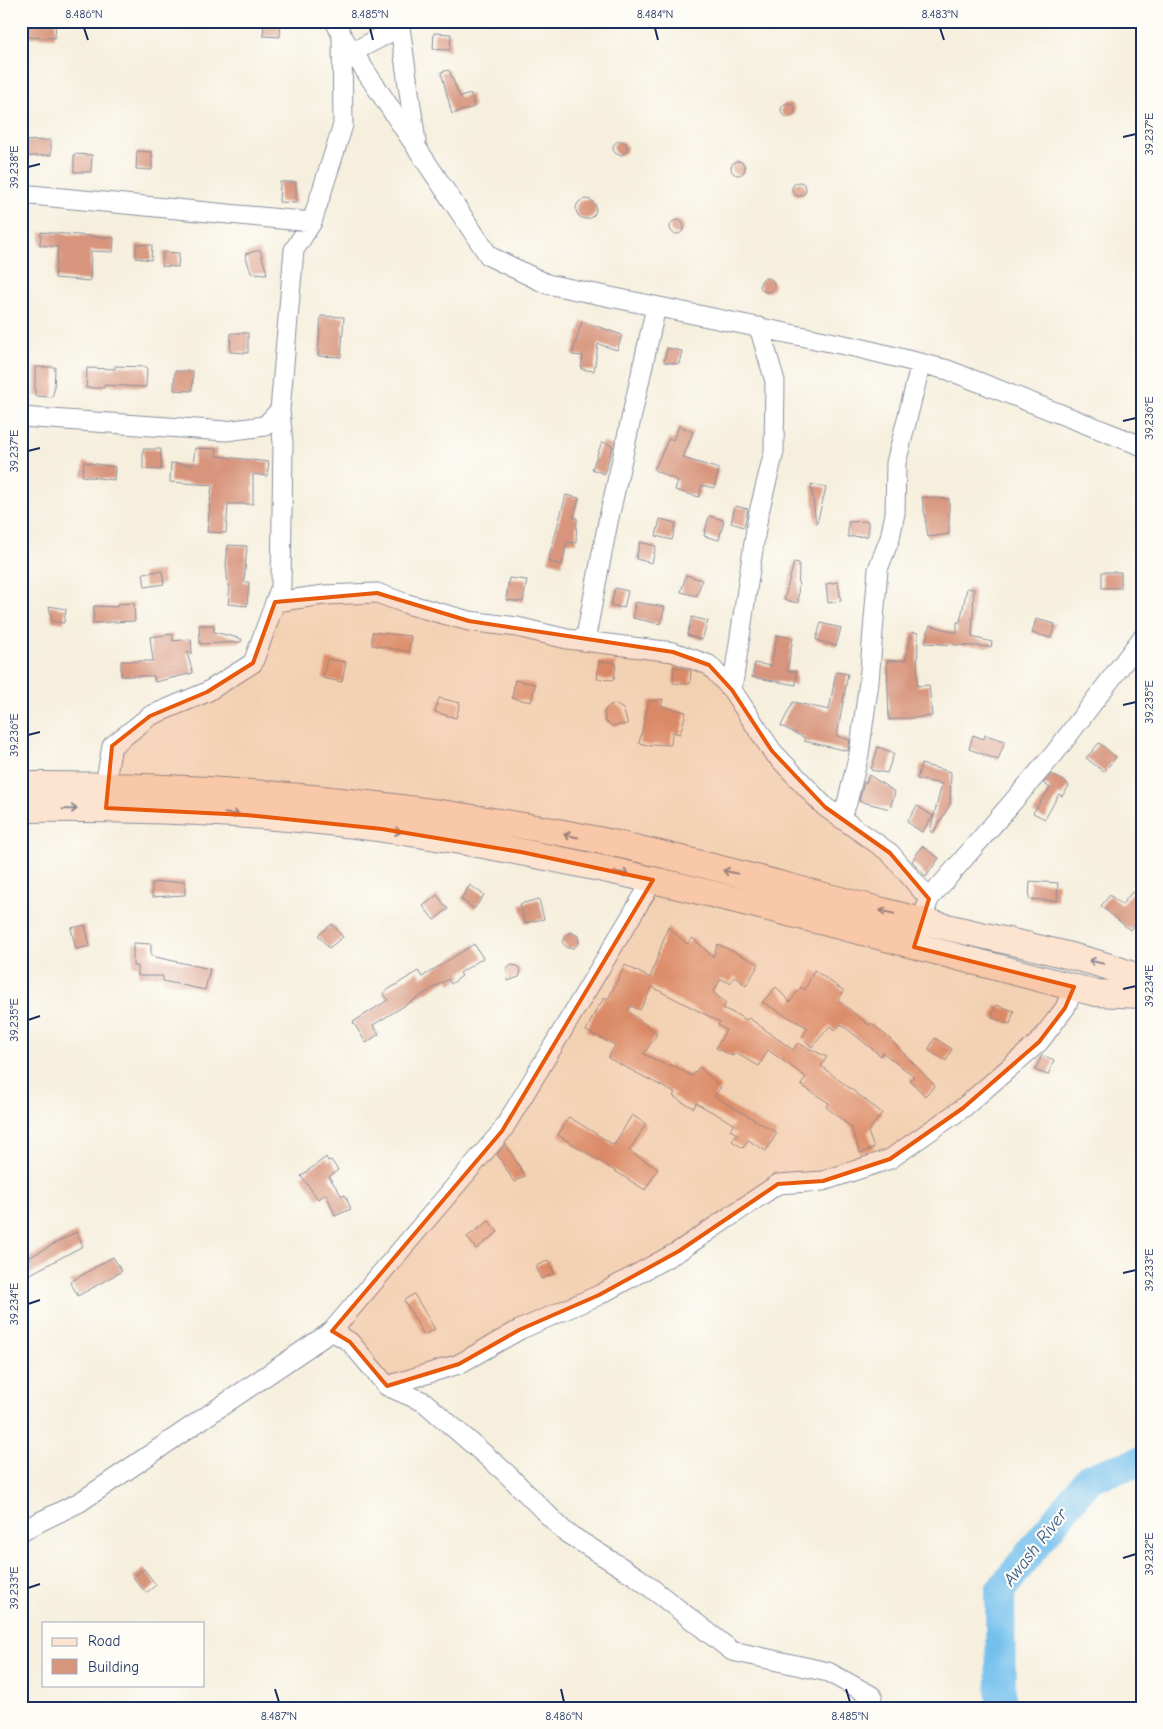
<svg xmlns="http://www.w3.org/2000/svg" width="1163" height="1729" viewBox="0 0 1163 1729" font-family="'Comic Neue',sans-serif">
	<style>
		.lines { fill: none; stroke-linecap: round; stroke-linejoin: round }
		.river { stroke: #73bfed; stroke-width: 30 }
		.building { fill: #d8957d }
		.minor-casing { stroke: #888f9e; stroke-width: 21 }
		.secondary-casing { stroke: #888f9e; stroke-width: 28 }
		.minor { stroke: #fff; stroke-width: 19 }
		.secondary { stroke: #fde4d0; stroke-width: 26 }
		.oneway { stroke: #8c8a97 }
		.marked { fill: #e8590c; fill-opacity: 0.2; stroke: #e8590c; stroke-width: 4; stroke-linejoin: round }
		.ticks { fill: none; stroke: #1b2f5e; stroke-width: 2 }
		.labels { text-anchor: middle; stroke-width: 4.5; stroke-linejoin: round; paint-order: stroke }
		.water-label { font-size: 18px; font-style: italic; fill: #355a89; stroke: #fdfcf7 }
		.neatline { fill: none; stroke: #1b2f5e; stroke-width: 2 }
		.ticks-label { font-size: 12px; text-anchor: middle; fill: #1b2f5e }
	</style>
	<rect width="100%" height="100%" fill="#fdfcf7"/>
	<filter id="ink" filterUnits="userSpaceOnUse"><feTurbulence type="fractalNoise" baseFrequency=".02" numOctaves="2"/><feDisplacementMap in="SourceGraphic" scale="10" xChannelSelector="R" yChannelSelector="G"/><feConvolveMatrix kernelMatrix="1 2 1 2 8 2 1 2 1" color-interpolation-filters="sRGB"/></filter>
	<filter id="wash" filterUnits="userSpaceOnUse"><feTurbulence type="fractalNoise" baseFrequency=".0096" numOctaves="4" result="noise"/><feDisplacementMap in="SourceGraphic" scale="20" xChannelSelector="R" yChannelSelector="G"/><feGaussianBlur stdDeviation="1.12" result="paint"/><feColorMatrix in="noise" values="0 0 0 0 0 0 0 0 0 0 0 0 0 0 0 0 0 1.4 0 .05"/><feComposite in="paint" operator="in"/></filter>
	<g filter="url(#wash)">
		<rect width="100%" height="100%" fill="#f6efdd"/>
		<g class="lines">
			<path class="river" d="M1001 1708 1000 1591 1089 1478 1142 1461"/>
		</g>
		<g id="blocks">
			<path class="building" d="M25 21H56L55 38 24 37Z
				M264 21H281L280 37 263 36Z
				M434 33 451 34 450 50 433 49Z
				M449 70 460 97 471 94 474 107 452 114 441 72Z
				M781 110a7 7 0 1 1 14 0a7 7 0 1 1-14 0Z
				M51 140V155L21 157V141Z
				M613 148a7 7 0 1 1 14 0a7 7 0 1 1-14 0Z
				M137 151 152 152V170L136 169Z
				M74 154 92 155 91 172H74Z
				M731 168a7 7 0 1 1 14 0a7 7 0 1 1-14 0Z
				M792 189a7 7 0 1 1 14 0a7 7 0 1 1-14 0Z
				M280 182H296V203L279 202Z
				M576 209a10 10 0 1 1 20 0a10 10 0 1 1-20 0Z
				M670 227a7 7 0 1 1 14 0a7 7 0 1 1-14 0Z
				M41 232 114 238 113 252 91 251 90 281 55 278 58 247 40 245Z
				M136 244 152 245 151 260 136 258Z
				M260 250 267 274 251 273 245 254Z
				M163 252 179 253 178 267 162 266Z
				M760 285a7 7 0 1 1 14 0a7 7 0 1 1-14 0Z
				M321 316 344 317 341 357 318 356Z
				M582 321 622 335 617 350 598 344 594 371 581 369 583 356 572 355Z
				M231 333H248V353L230 352Z
				M667 348 682 351 679 364 664 362Z
				M115 366 147 367 146 387 104 385V388H86L87 368 115 369Z
				M35 367H55L54 391 52 397 35 396Z
				M175 371H193L192 391 174 390Z
				M679 426 693 432 683 458 719 469 714 488 702 485 699 497 675 490 678 481 654 470 669 438 673 440Z
				M602 442 613 446 604 474 592 469Z
				M195 448 217 449 216 456 269 462 267 476 253 474V504H228L226 533 207 532 212 485 170 482 171 463 193 465Z
				M143 449H161V470L143 469Z
				M84 462 115 467 114 480 82 476Z
				M811 484 826 488 817 523H816Z
				M566 495 579 498 574 518H577L576 543 567 542 562 565 548 561Z
				M922 497 949 499V534L928 537Z
				M735 506 748 509 744 527 731 523Z
				M709 516 724 520 719 540 704 536Z
				M660 519 676 523 672 540 656 536Z
				M868 521V536L848 537V522Z
				M640 542 656 546 652 563 636 559Z
				M228 545 247 546 244 582H249L247 606 228 604 230 586H228L226 564Z
				M794 562 799 563 798 603 784 600Z
				M162 571 164 584 145 587 143 573Z
				M1102 572H1121V588H1102Z
				M686 575 702 580 697 596 681 592Z
				M509 578 527 580 523 602 506 600Z
				M838 582 841 601 828 603 826 584Z
				M615 588 628 591 624 608 611 605Z
				M967 588 974 589 972 637 992 642 991 647 925 643 930 625 957 633V622H960Z
				M635 602 665 607 660 624 633 618Z
				M134 603 135 621 93 623 94 606 117 607V604Z
				M49 606 66 609 64 623 52 621Z
				M692 617 708 621 702 640 687 635Z
				M1036 619 1055 624 1051 638 1032 633Z
				M821 623 841 628 836 646 816 640Z
				M199 625H214V632L242 639 241 642 200 644Z
				M372 632 411 636 409 652 372 645Z
				M912 632 918 633 917 686 929 685 932 716 889 720 887 661 906 660Z
				M173 634V641L191 639 192 653H187L193 673 155 682 154 676H121V661H153L150 637Z
				M777 635 793 638 787 671H796V685L752 677 755 663 771 666Z
				M327 659 346 662 342 682 323 678Z
				M599 661 616 663 614 680 597 679Z
				M674 666 691 671 690 684 673 683Z
				M836 672 848 674 837 736 850 740 848 751 804 741 805 738 781 726 793 702 829 710Z
				M515 680 535 684 531 702 512 698Z
				M439 698 460 703 456 718 435 712Z
				M663 699 661 706 686 712 680 734 672 732 671 745 653 744 652 746 639 743 649 701Z
				M615 704 623 709 628 724 613 726 605 721 604 711 610 705Z
				M973 735 984 739 985 735 1005 741 998 760 969 749Z
				M1099 743 1116 757 1104 772 1086 758Z
				M878 747 894 753 887 773 871 770Z
				M921 764 951 772 950 805 933 833 930 831 942 784 917 779Z
				M1051 774 1066 782 1069 786 1062 796 1059 794 1045 819 1033 813 1050 788 1043 783Z
				M869 775 895 792 890 809 859 801 864 782 866 783Z
				M917 806 933 816 922 832 907 822Z
				M922 846 939 858 926 877 912 861Z
				M185 881V895L152 897V883Z
				M1030 881 1058 883 1057 901 1029 899Z
				M470 885 484 895 474 909 461 899Z
				M1132 892 1142 900V916L1130 930 1101 906 1110 895 1122 905Z
				M437 895 448 909 434 920 423 906Z
				M539 899 544 919 525 923 520 904Z
				M332 924 343 937 329 948 318 935Z
				M85 925 90 946 76 949 71 928Z
				M668 927 687 944 693 938 713 957 718 944 759 964 746 986 735 976 730 983 721 979 713 992 726 1003 723 1008 747 1020 749 1018 793 1050 798 1043 827 1057 821 1066 882 1113 868 1132 874 1148 860 1153 851 1127 826 1107 829 1103 801 1085 806 1077 768 1050 759 1066 735 1053 733 1056 716 1048 726 1030 718 1025 720 1022 652 987 640 1010 631 1006 628 1011 657 1034 644 1054 669 1067 670 1064 692 1076 699 1067 721 1087 714 1096 777 1133 766 1151 748 1140 743 1148 732 1141 737 1134 730 1130 734 1124 696 1103 694 1108 682 1102 673 1096 675 1093 608 1058 615 1045 586 1031 596 1010 605 997 608 999 625 965 650 978Z
				M571 932 578 936 579 943 574 948H567L562 942 565 935Z
				M133 943 151 944V956L210 969 205 990 163 981V976H138V966H133Z
				M474 944 483 958 460 973 462 976 451 984 448 979 373 1025 379 1034 366 1043 353 1022 388 1000 383 993 418 971 422 977Z
				M511 965 518 966 521 971 519 977 508 981 507 969Z
				M814 970 844 991 838 1000 865 1022 869 1025 871 1023 889 1038 935 1086 925 1096 910 1080 914 1076 882 1052 881 1056 841 1024 835 1031 830 1026 812 1047 802 1037 808 1028 762 1002 776 987 790 1002 801 987 805 990Z
				M996 1005 1014 1011 1010 1024 992 1018Z
				M935 1038 952 1049 946 1061 928 1050Z
				M1042 1055 1054 1060 1048 1075 1035 1070Z
				M632 1115 646 1124 629 1151 658 1169 645 1190 558 1135 569 1117 614 1145Z
				M506 1144 525 1176 514 1182 497 1154Z
				M326 1157 328 1161 331 1160 338 1170 329 1177 342 1196 345 1195 351 1209 335 1216 326 1194 318 1199 301 1176Z
				M489 1221 498 1232 476 1249 467 1237Z
				M76 1232 83 1246 21 1279V1262Z
				M113 1257 122 1271 78 1296 70 1282Z
				M549 1260 554 1273 541 1279 536 1266Z
				M414 1294 435 1329 424 1335 404 1300Z
				M144 1569 156 1585 146 1593 133 1577Z"/>
		</g>
	</g>
	<g filter="url(#ink)">
		<use href="#blocks" fill-opacity="0" stroke="#888f9e" stroke-width="1"/>
		<g class="lines">
			<defs>
				<path id="minor" d="M335 21 342 36 489 256 547 284 859 348 948 370 1142 446
					M400 27 416 142
					M353 52 400 27 401 21
					M21 194 312 222
					M759 327 775 381 774 452 758 516 732 690 772 751 825 807 890 853 929 899 918 931
					M21 417 226 431 265 426 280 410 294 250 312 222 343 125 342 36
					M275 602 324 595 377 593 407 604 469 621 517 627 567 639 673 652 709 665 732 690
					M585 641 608 522 656 307
					M106 799 105 785 112 746 150 716 207 692 253 663 281 586 283 443 280 410
					M840 818 847 803 859 754 869 682 878 569 890 538 895 513 896 463 921 363
					M929 899 1054 754 1142 638
					M332 1331 350 1342 387 1386 459 1364 519 1330 599 1295 679 1251 778 1184 823 1181 890 1159 963 1108 1039 1042 1065 1008 1074 987
					M387 1386 424 1402 506 1473 565 1532 637 1577 732 1651 828 1672 872 1696
					M21 1531 80 1502 332 1331 502 1131 653 880"/>
				<path id="secondary" d="M21 785C190 784 358 798 524 826 646 846 767 882 887 912 933 924 980 935 1026 945 1066 955 1104 963 1142 979
					M21 809C142 808 264 812 383 829 625 863 860 933 1096 993L1142 995"/>
			</defs>
			<use href="#minor" class="minor-casing"/>
			<use href="#secondary" class="secondary-casing"/>
			<use href="#minor" class="minor"/>
			<use href="#secondary" class="secondary"/>
		</g>
		<defs><path id="oneway-shaft" d="M-6 0H5M1.5-3L5.5 0L1.5 3" fill="none" stroke-width="1.6" stroke-linecap="round" stroke-linejoin="round" transform="scale(1.25)"/></defs>
		<g class="oneway">
			<use href="#oneway-shaft" transform="translate(70 809) rotate(-1)"/>
			<use href="#oneway-shaft" transform="translate(232 814) rotate(3)"/>
			<use href="#oneway-shaft" transform="translate(394 831) rotate(9)"/>
			<use href="#oneway-shaft" transform="translate(571 836) rotate(-168)"/>
			<use href="#oneway-shaft" transform="translate(730 872) rotate(-166)"/>
			<use href="#oneway-shaft" transform="translate(622 873) rotate(12)"/>
			<use href="#oneway-shaft" transform="translate(887 912) rotate(-166)"/>
			<use href="#oneway-shaft" transform="translate(1096 962) rotate(-167)"/>
		</g>
	</g>
	<path class="marked" d="M377 593 469 621 673 652 709 665 732 690 772 751 825 807 890 853 929 899 914 947 1074 987 1065 1008 1039 1042 963 1108 890 1159 823 1181 778 1184 679 1251 599 1295 519 1330 459 1364 387 1386 350 1342 332 1331 502 1131 653 880 521 852 382 829 246 815 106 808 112 746 150 716 207 692 253 663 275 602Z"/>
	<path class="ticks" d="M84 28 88 40M370 28 373 40M655 28 658 40M940 28 944 40M1123 137 1136 134M28 167 40 164M1123 421 1136 418M28 451 40 448M1123 705 1136 702M28 735 40 732M1123 989 1136 986M28 1020 40 1016M1123 1273 1136 1270M28 1304 40 1300M1123 1558 1136 1554M28 1588 40 1584M275 1689 279 1702M561 1689 564 1702M846 1689 850 1702"/>
	<g class="labels">
		<g class="water-label">
			<text transform="translate(1035 1547) rotate(-52)" y="6">Awash River</text>
		</g>
	</g>
	<rect width="1163" height="1729" fill="none" stroke="#fdfcf7" stroke-width="55"/>
	<rect x="42" y="1622" width="162" height="65" fill="#fdfcf7" stroke="#a3aaba"/>
	<rect x="52" y="1638" width="25" height="8" fill="#fde4d0" stroke="#a3aaba"/>
	<text x="88" y="1646" font-size="15" fill="#1b2f5e">Road</text>
	<rect x="52" y="1659" width="25" height="15" fill="#d8957d" stroke="#a3aaba"/>
	<text x="88" y="1672" font-size="15" fill="#1b2f5e">Building</text>
	<rect x="28" y="28" width="1108" height="1674" class="neatline"/>
	<g class="ticks-label">
		<text x="84" y="18">8.486°N</text>
		<text x="370" y="18">8.485°N</text>
		<text x="655" y="18">8.484°N</text>
		<text x="940" y="18">8.483°N</text>
		<text transform="translate(1149 134) rotate(-90)" y="4">39.237°E</text>
		<text transform="translate(14 167) rotate(-90)" y="4">39.238°E</text>
		<text transform="translate(1149 418) rotate(-90)" y="4">39.236°E</text>
		<text transform="translate(14 451) rotate(-90)" y="4">39.237°E</text>
		<text transform="translate(1149 702) rotate(-90)" y="4">39.235°E</text>
		<text transform="translate(14 735) rotate(-90)" y="4">39.236°E</text>
		<text transform="translate(1149 986) rotate(-90)" y="4">39.234°E</text>
		<text transform="translate(14 1020) rotate(-90)" y="4">39.235°E</text>
		<text transform="translate(1149 1270) rotate(-90)" y="4">39.233°E</text>
		<text transform="translate(14 1304) rotate(-90)" y="4">39.234°E</text>
		<text transform="translate(1149 1554) rotate(-90)" y="4">39.232°E</text>
		<text transform="translate(14 1588) rotate(-90)" y="4">39.233°E</text>
		<text x="279" y="1720">8.487°N</text>
		<text x="564" y="1720">8.486°N</text>
		<text x="850" y="1720">8.485°N</text>
	</g>
</svg>
